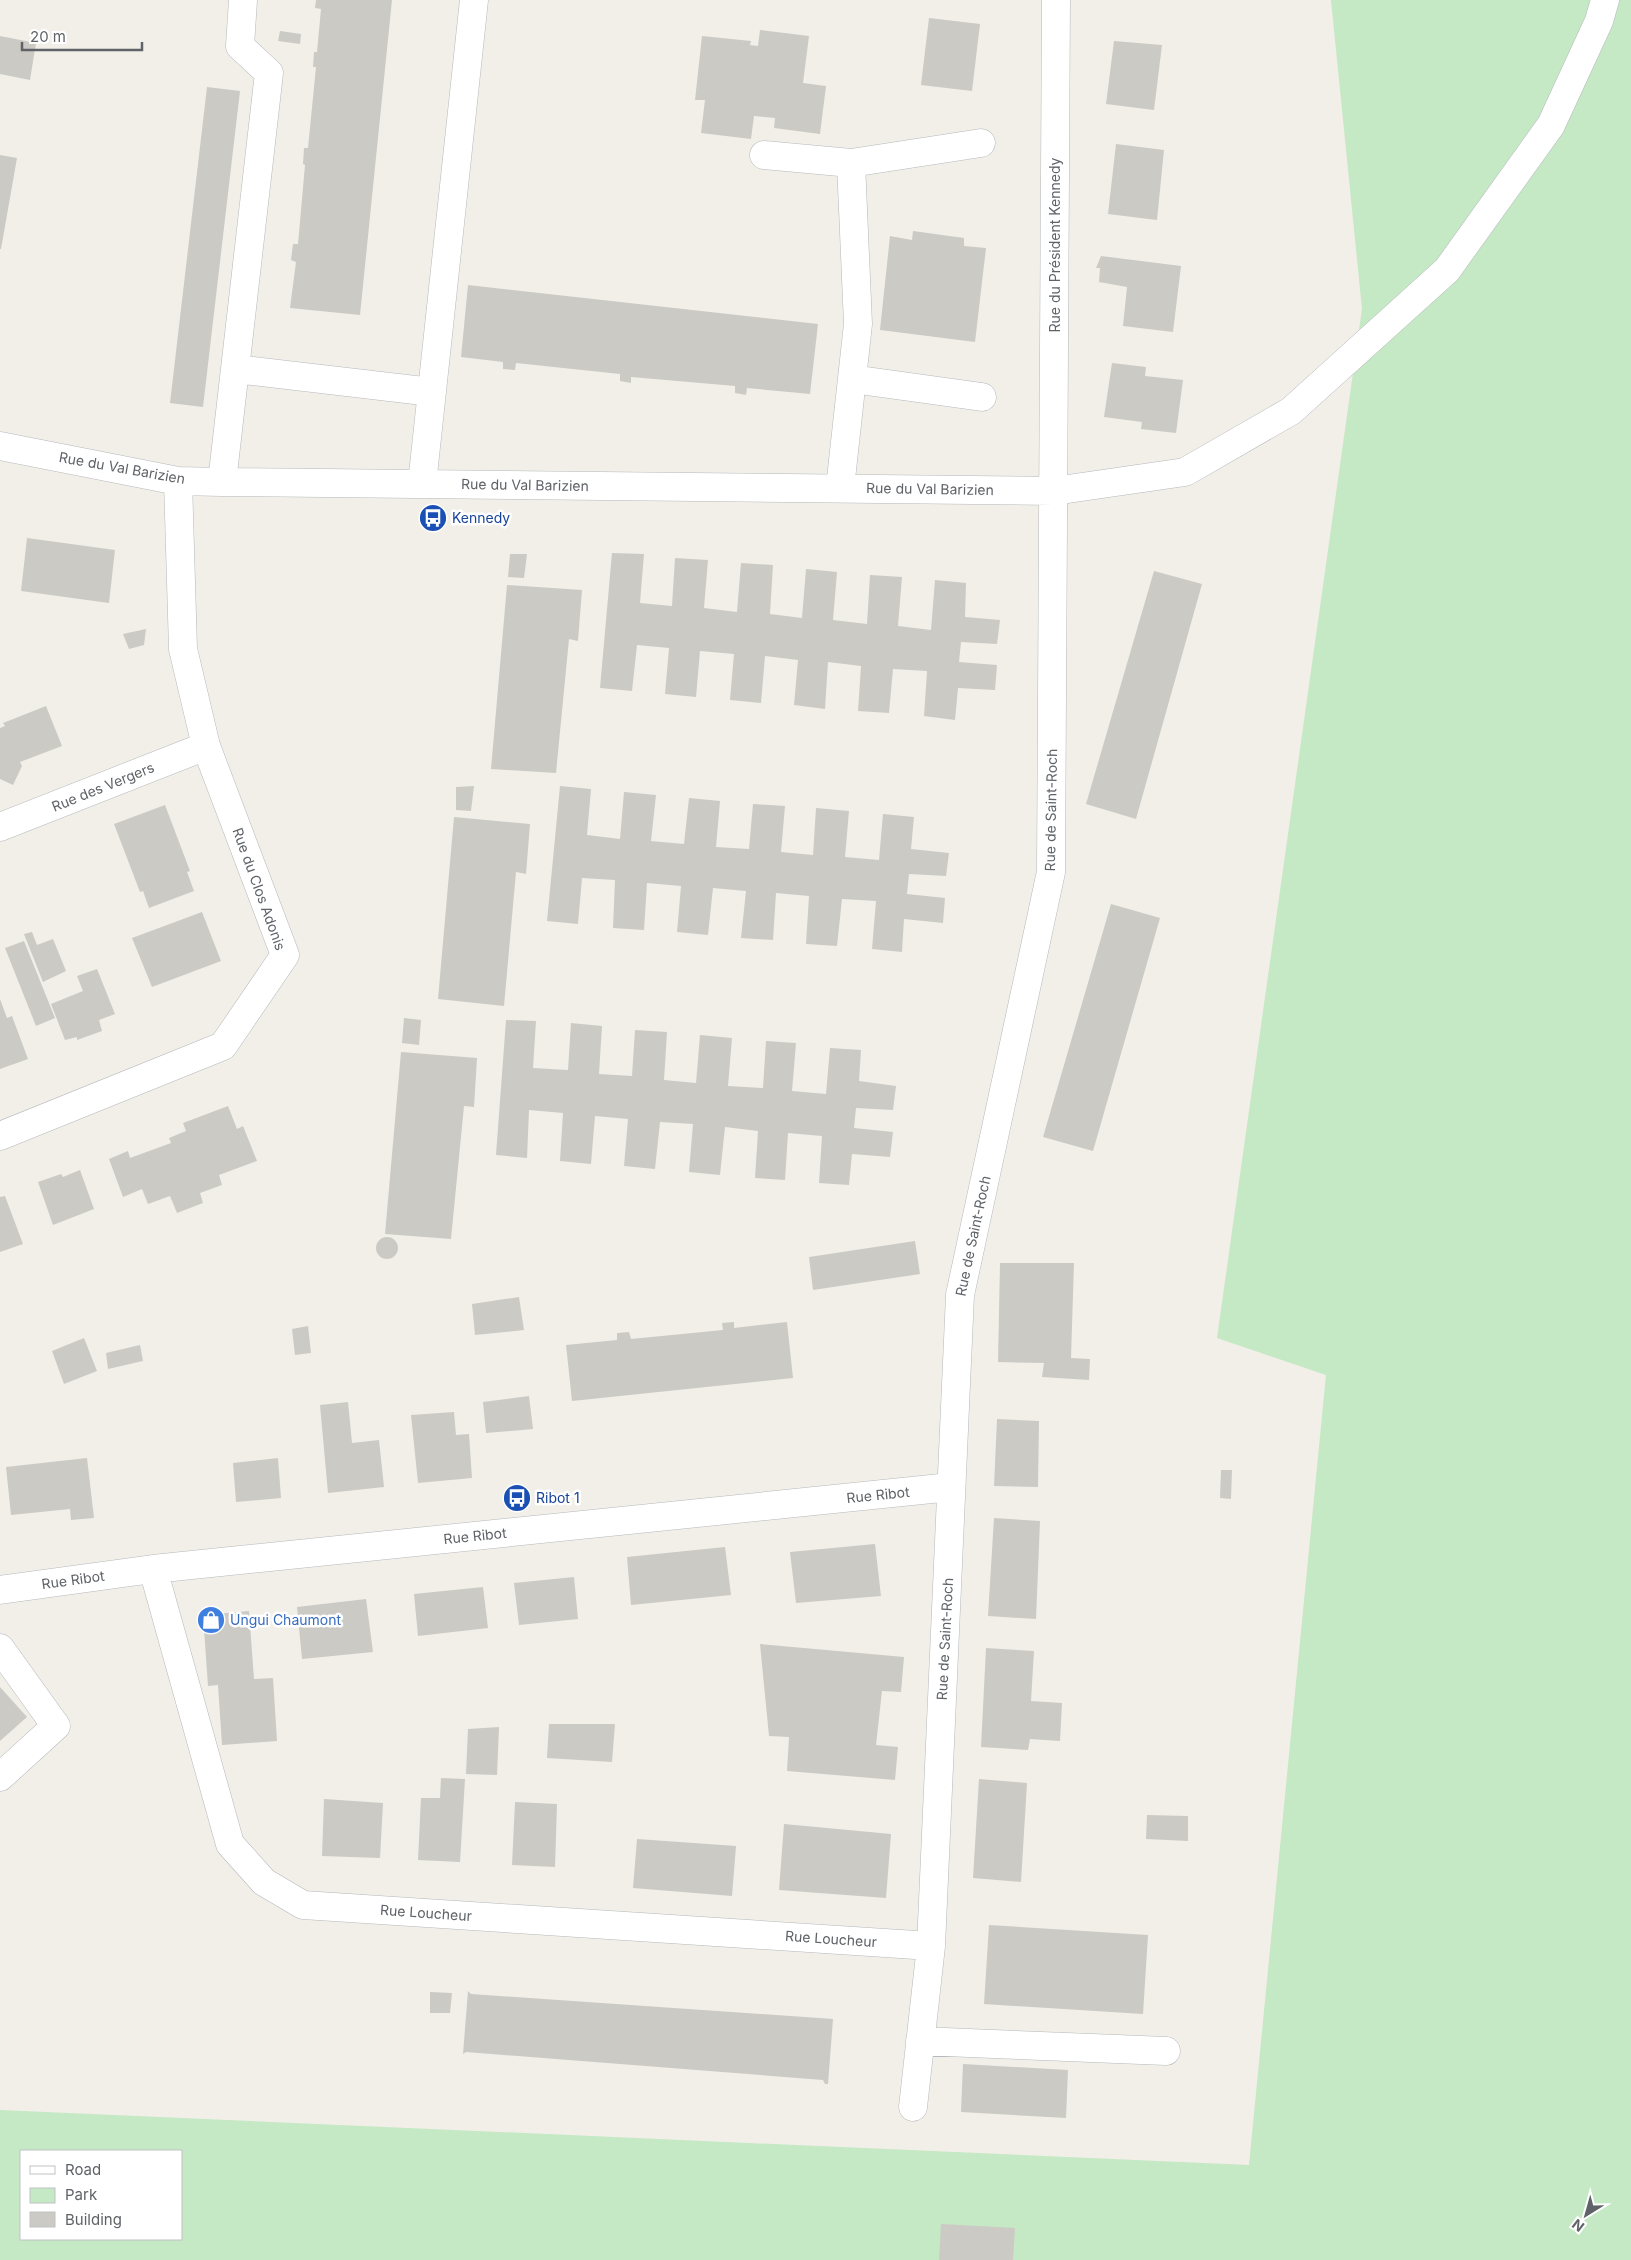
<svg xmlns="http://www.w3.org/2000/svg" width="1631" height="2260" viewBox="0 0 1631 2260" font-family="Inter,sans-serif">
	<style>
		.green { fill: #c5e8c5; fill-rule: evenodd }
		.building { fill: #cccac5 }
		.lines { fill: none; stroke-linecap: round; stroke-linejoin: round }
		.minor-casing { stroke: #b5b8bc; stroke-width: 29 }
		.minor { stroke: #fff; stroke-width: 28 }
		.labels { text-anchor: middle; stroke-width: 5; stroke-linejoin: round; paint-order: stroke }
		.street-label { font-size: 14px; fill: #5f6368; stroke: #fff }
		.transit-label { font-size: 14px; fill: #164399; stroke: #fff; text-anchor: start }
		.shop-label { font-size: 14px; fill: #366cbe; stroke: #fff; text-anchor: start }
	</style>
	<rect width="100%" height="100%" fill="#f1efe8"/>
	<path class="green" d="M1331 0H1631V2260H0V2110L1249 2165 1326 1375 1217 1338 1362 309ZM21 2151H181V2239H21Z"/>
	<path class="building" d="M316 0H392L360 315 290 308 296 262 291 260 293 244H298L305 165 303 164 304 148H308L316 67H313L314 52H317L321 9 315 8Z
		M929 18 980 24 972 91 921 85Z
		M760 30 809 36 803 83 826 86 820 134 774 128 775 118 754 116 751 139 701 133 705 100H695L702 36 751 41 750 45 758 46Z
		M280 31 301 34 300 44 278 41Z
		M0 36 36 43 30 80 0 74Z
		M1114 41 1162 45 1154 110 1106 104Z
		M207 87 240 91 203 407 170 403Z
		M1116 144 1164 150 1157 220 1108 214Z
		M0 155 17 158 1 249H0Z
		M913 231 964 238V246L986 248 975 342 880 330 890 236 912 240Z
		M1101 256 1181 266 1173 332 1123 326 1127 287 1099 282 1100 268H1096Z
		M468 285 818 324 810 394 747 388 746 395 735 393V386L631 377V383L620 381V374L516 363 515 370 503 369V362L461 357Z
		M1112 363 1146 367 1145 376 1183 380 1176 433 1141 429 1142 422 1104 417Z
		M27 538 115 550 109 603 21 591Z
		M612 553 644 554 640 603 672 606 675 558 708 560 704 608 737 612 741 563 773 565 770 614 802 618 806 569 837 572 833 620 867 624 870 575 902 577 898 626 931 630 935 580 966 583 965 617 1000 620 997 644 961 642 959 662 997 665 995 690 958 688 955 720 924 716 927 671 893 669 889 713 858 711 861 666 828 662 825 709 794 705 798 660 765 656 761 703 730 700 734 654 700 651 696 697 665 694 669 648 637 645 632 691 600 688Z
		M510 554H527L524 578 508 577Z
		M1154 571 1202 584 1136 819 1086 804Z
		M507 585 582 590 578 641 569 639 556 773 491 769Z
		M146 629 144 645 129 649 123 634Z
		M46 706 62 746 20 762 22 766 13 785 0 779V728L5 726 3 723Z
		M474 786 471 811 456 810V787Z
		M560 786 591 789 587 835 620 839 624 792 656 795 651 841 684 844 689 798 720 801 716 847 749 849 753 804 785 806 781 852 813 855 816 808 849 811 845 857 879 860 883 814 914 817 911 849 949 853 946 876 909 874 907 894 945 898 943 923 904 919 902 952 872 949 876 901 842 899 837 946 806 944 809 896 776 893 773 940 741 938 746 891 713 888 708 935 677 932 681 886 647 883 644 930 613 928 615 880 582 878 578 924 547 921Z
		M165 805 190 871 187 872 194 891 149 908 143 891 140 892 114 824Z
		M454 817 530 824 526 874 516 872 504 1006 438 999Z
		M1111 904 1160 918 1093 1151 1043 1137Z
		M202 912 221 961 152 987 132 938Z
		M32 932 37 945 53 939 66 971 43 982 24 934Z
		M24 941 55 1018 36 1026 5 948Z
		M97 969 115 1014 99 1020 102 1031 77 1040V1037L65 1040 51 1004 83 991 77 976Z
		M0 999 7 1018 12 1016 28 1059 0 1069Z
		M404 1018 421 1020 419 1045 402 1043Z
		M506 1020 536 1021 533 1068 568 1070 571 1023 602 1026 599 1074 632 1076 635 1030 667 1032 664 1080 696 1083 700 1035 732 1038 728 1086 763 1088 766 1041 796 1043 792 1091 826 1094 830 1048 861 1050 859 1081 896 1086 893 1110 856 1108 854 1128 893 1132 890 1157 852 1154 849 1185 819 1183 822 1136 788 1133 785 1180 755 1178 758 1131 725 1127 720 1175 689 1172 693 1124 660 1122 655 1169 624 1166 628 1119 595 1116 591 1164 560 1161 563 1113 529 1110 527 1158 496 1155Z
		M401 1052 477 1058 474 1107 464 1106 451 1239 385 1234Z
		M228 1106 237 1129 243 1126 257 1161 219 1175 222 1185 200 1193 203 1203 177 1213 170 1196 148 1204 142 1189 123 1197 109 1159 128 1151 130 1158 171 1143 169 1138 186 1131 183 1123Z
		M80 1170 94 1209 53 1225 38 1182 61 1174 63 1177Z
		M5 1196 23 1244 0 1252V1197Z
		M376 1248a11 11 0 1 1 22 0a11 11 0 1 1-22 0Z
		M915 1241 920 1274 813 1290 809 1257Z
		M1000 1263H1074L1071 1358 1090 1359 1089 1380 1042 1377 1044 1363 998 1362Z
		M519 1297 524 1330 475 1335 472 1304Z
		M734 1322V1328L787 1322 793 1378 572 1401 566 1345 617 1340V1333L629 1332 631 1339 723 1330 722 1323Z
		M308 1326 311 1353 295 1355 292 1329Z
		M84 1338 97 1371 64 1384 52 1351Z
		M140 1345 143 1361 108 1369 106 1353Z
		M529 1396 533 1429 486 1433 483 1402Z
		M348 1402 352 1443 379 1440 384 1487 328 1493 320 1405Z
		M454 1412 456 1435 469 1434 472 1478 418 1483 411 1415Z
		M997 1419 1039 1421 1038 1487 994 1486Z
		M87 1458 94 1518 71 1520 70 1509 11 1515 6 1467Z
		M278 1458 281 1498 236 1502 233 1463Z
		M1221 1470H1232L1231 1499 1220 1498Z
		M994 1518 1040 1521 1036 1619 988 1616Z
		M875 1544 881 1596 796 1603 790 1552Z
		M725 1547 731 1595 631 1605 627 1557Z
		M574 1577 578 1619 519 1625 514 1583Z
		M483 1587 488 1628 418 1636 414 1594Z
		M366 1599 373 1652 302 1659 297 1607Z
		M249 1611 254 1679 273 1678 277 1741 222 1745 218 1685 208 1686 203 1615Z
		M760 1644 904 1657 901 1692 882 1691 876 1745 898 1747 895 1780 787 1771 789 1737 769 1736Z
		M986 1648 1034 1651 1031 1701 1062 1703 1060 1741 1030 1739 1028 1750 981 1747Z
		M0 1687 27 1717 0 1741Z
		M549 1724H615L612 1762 547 1758Z
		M499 1727 497 1775 466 1774 468 1729Z
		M441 1778 465 1779 460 1862 418 1860 421 1798H440Z
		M979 1779 1027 1783 1021 1882 973 1878Z
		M324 1799 383 1803 380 1858 322 1856Z
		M515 1802 557 1804 555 1867 512 1865Z
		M1147 1815 1188 1816V1841L1146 1839Z
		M784 1824 891 1834 886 1898 779 1890Z
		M637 1839 736 1846 732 1896 633 1888Z
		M989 1925 1148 1935 1143 2014 984 2004Z
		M468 1991 471 1994 833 2019 828 2084H825L823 2080 466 2052 463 2054Z
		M430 1992 452 1993 450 2013H430Z
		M963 2064 1068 2070 1066 2118 961 2112Z
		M941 2224 1015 2228 1013 2260H939Z"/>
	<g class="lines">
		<defs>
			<path id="minor" d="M764 155 851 163 981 143
				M235 369 432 392
				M852 379 982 397
				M0 446 178 481 222 482 1054 491 1185 472 1291 411 1447 270 1551 125 1599 21 1605 0
				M222 482 269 73 240 46 243 0
				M422 484 474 0
				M840 488 858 324 851 163
				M0 827 206 746
				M0 1136 223 1046 285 955 206 746 183 649 178 481
				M153 1569 230 1844 264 1882 303 1905 931 1946
				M0 1590 153 1569 951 1487
				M0 1648 56 1726 0 1777
				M920 2041 1166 2051
				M913 2107 931 1946 960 1295 1051 872 1056 0"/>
		</defs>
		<use href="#minor" class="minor-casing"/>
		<use href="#minor" class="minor"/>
	</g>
	<defs>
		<symbol id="bus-disc" viewBox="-11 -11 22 22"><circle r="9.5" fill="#1a4fb4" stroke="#fff"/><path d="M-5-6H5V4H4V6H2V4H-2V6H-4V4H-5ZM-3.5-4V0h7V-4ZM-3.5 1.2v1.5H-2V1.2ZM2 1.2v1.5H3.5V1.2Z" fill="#fff"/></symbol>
		<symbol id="shop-disc" viewBox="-11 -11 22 22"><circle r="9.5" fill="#3f7fe0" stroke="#fff"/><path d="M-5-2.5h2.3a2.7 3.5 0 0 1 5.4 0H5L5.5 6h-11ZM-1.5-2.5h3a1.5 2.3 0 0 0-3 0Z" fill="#fff"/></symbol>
	</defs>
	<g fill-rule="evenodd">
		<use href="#bus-disc" x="417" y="502" width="32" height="32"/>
		<use href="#bus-disc" x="501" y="1482" width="32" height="32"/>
		<use href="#shop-disc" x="195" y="1604" width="32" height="32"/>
	</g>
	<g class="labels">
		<g class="street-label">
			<text transform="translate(1055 245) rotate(-90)" y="5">Rue du Président Kennedy</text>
			<text transform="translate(122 468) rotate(10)" y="5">Rue du Val Barizien</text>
			<text transform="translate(525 485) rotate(1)" y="5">Rue du Val Barizien</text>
			<text transform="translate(930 489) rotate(1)" y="5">Rue du Val Barizien</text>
			<text transform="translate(103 787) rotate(-22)" y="5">Rue des Vergers</text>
			<text transform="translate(1051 810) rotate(-89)" y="5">Rue de Saint-Roch</text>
			<text transform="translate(259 889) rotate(70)" y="5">Rue du Clos Adonis</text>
			<text transform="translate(973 1236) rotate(-78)" y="5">Rue de Saint-Roch</text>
			<text transform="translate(878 1495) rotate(-6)" y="5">Rue Ribot</text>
			<text transform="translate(475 1536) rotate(-6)" y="5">Rue Ribot</text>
			<text transform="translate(73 1580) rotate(-8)" y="5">Rue Ribot</text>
			<text transform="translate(945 1639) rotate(-87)" y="5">Rue de Saint-Roch</text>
			<text transform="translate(426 1913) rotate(4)" y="5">Rue Loucheur</text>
			<text transform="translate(831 1939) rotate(4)" y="5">Rue Loucheur</text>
		</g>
		<g class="transit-label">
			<text x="452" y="523">Kennedy</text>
			<text x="536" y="1503">Ribot 1</text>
		</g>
		<g class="shop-label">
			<text x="230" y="1625">Ungui Chaumont</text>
		</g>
	</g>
	<rect x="20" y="2150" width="162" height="90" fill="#ffffff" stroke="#bfc1c3"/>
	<rect x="30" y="2166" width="25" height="8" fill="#ffffff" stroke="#bfc1c3"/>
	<text x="65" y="2175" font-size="15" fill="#5f6368">Road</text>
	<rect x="30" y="2188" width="25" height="15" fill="#c5e8c5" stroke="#bfc1c3"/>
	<text x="65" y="2200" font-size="15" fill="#5f6368">Park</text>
	<rect x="30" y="2212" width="25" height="15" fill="#cccac5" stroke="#bfc1c3"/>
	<text x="65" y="2225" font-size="15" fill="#5f6368">Building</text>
	<g transform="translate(1586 2215) rotate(217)" stroke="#ffffff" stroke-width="4" paint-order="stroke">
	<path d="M0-4L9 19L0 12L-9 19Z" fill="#5f6368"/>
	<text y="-8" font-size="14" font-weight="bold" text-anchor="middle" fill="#5f6368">N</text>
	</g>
	<path d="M22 42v8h120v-8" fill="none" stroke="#5f6368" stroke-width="2.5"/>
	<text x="30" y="42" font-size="15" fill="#5f6368" stroke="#ffffff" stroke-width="4" paint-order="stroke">20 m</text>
</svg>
